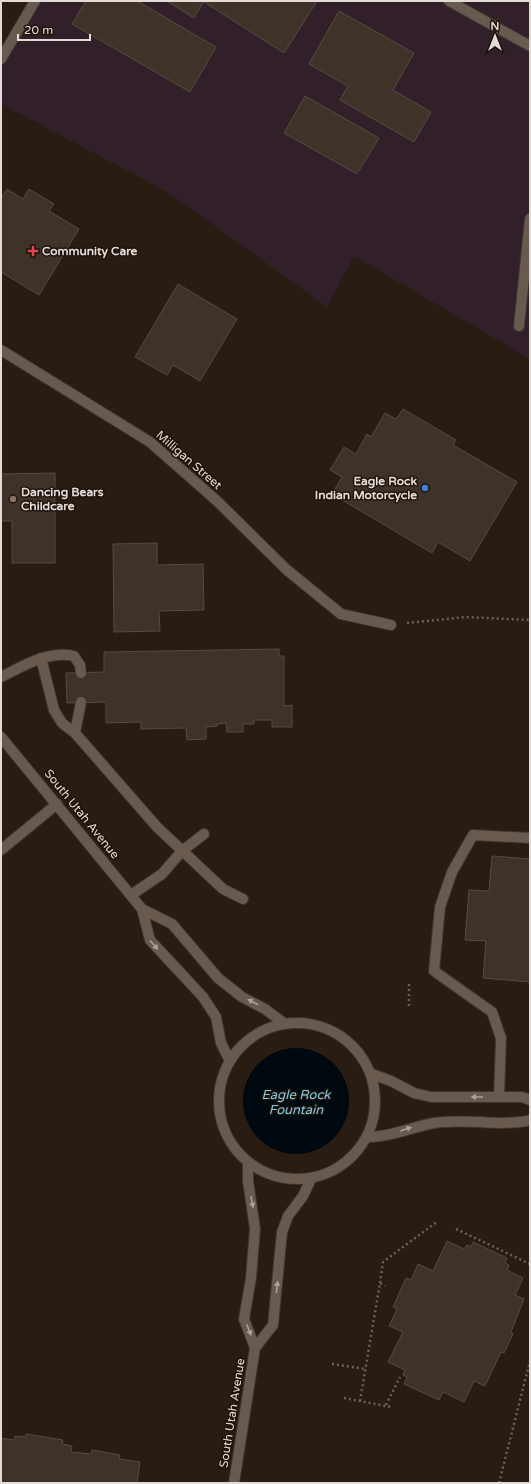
<svg xmlns="http://www.w3.org/2000/svg" width="531" height="1484" viewBox="0 0 531 1484" font-family="'Varela Round',sans-serif">
	<style>
		.industrial { fill: #312029 }
		.water { fill: #00090f }
		.building { fill: #3f3329; stroke: #574a3f }
		.lines { fill: none; stroke-linecap: round; stroke-linejoin: round }
		.service-casing { stroke: #3e3630; stroke-width: 12 }
		.minor-casing { stroke: #3e3630; stroke-width: 12 }
		.secondary-casing { stroke: #3e3630; stroke-width: 12 }
		.path { stroke: #6d625a; stroke-width: 2.5; stroke-dasharray: 2 3; stroke-linecap: butt }
		.service { stroke: #685a4f; stroke-width: 10 }
		.minor { stroke: #685a4f; stroke-width: 10 }
		.secondary { stroke: #685a4f; stroke-width: 10 }
		.oneway { fill: #aca199 }
		.health-dot { fill: #e0444e; stroke: #1e130a; stroke-width: 1.5 }
		.shop-dot { fill: #3f7fe0; stroke: #1e130a; stroke-width: 1.5 }
		.education-dot { fill: #8d6e63; stroke: #1e130a; stroke-width: 1.5 }
		.labels { text-anchor: middle; stroke-width: 3; stroke-linejoin: round; paint-order: stroke }
		.poi-label { font-size: 12px; font-weight: bold; fill: #e3dbd5; stroke: #1e130a; text-anchor: start }
		.street-label { font-size: 12px; fill: #e3dbd5; stroke: #1e130a }
		.water-label { font-size: 13px; font-style: italic; fill: #82cbe4; stroke: #1e130a }
	</style>
	<rect width="100%" height="100%" fill="#281c13"/>
	<path class="industrial" d="M35 1H530V359L354 256 327 307 169 193 1 104V59Z"/>
	<path class="water" d="M243 1101a53 53 0 1 1 106 0a53 53 0 1 1-106 0Z"/>
	<path class="building" d="M86 1H137L216 47 190 92 72 24Z
		M167 1H204L194 18Z
		M204 1H317L284 53 204 2Z
		M339 11 414 53 393 90 431 112 414 142 340 100 348 86 309 64Z
		M305 96 379 138 357 174 284 133Z
		M7 189 23 199 29 189 54 204 49 211 79 229 39 295 1 272V198Z
		M178 284 237 319 200 381 173 365 167 375 135 357Z
		M403 409 456 440 453 445 517 482 470 561 438 542 432 553 332 494 342 477 330 470 344 447 356 454 367 434 371 437 385 413 396 419Z
		M55 473V563H12V521H1V474Z
		M157 543V565L203 564 204 610 159 611 160 631 114 632 113 544Z
		M279 649V656H284V706L292 705V727H272V720H254V724H243V732H227L226 723 217 724V726L206 727V739L187 740 186 728 141 729V722L106 723V702L67 703 66 673 104 672V652Z
		M492 856 530 859V982L483 978 486 941 465 940 469 890 489 891Z
		M447 1241 464 1249 467 1245 471 1247 473 1242 507 1258 505 1263 509 1265 507 1270 523 1278 515 1295 524 1299 511 1332 513 1334 504 1353 501 1352 485 1386 474 1381 464 1402 443 1392 439 1400 404 1384 407 1377 403 1375 405 1370 388 1362 403 1332 389 1326 397 1309 393 1307 406 1278 411 1280 418 1264 433 1271Z
		M26 1434 63 1440 62 1444 72 1446 71 1452 91 1454 92 1450 120 1455 119 1459 140 1462 137 1483H1V1438L14 1440 15 1436 26 1437Z"/>
	<g class="lines">
		<defs>
			<path id="service" d="M519 326 530 219
				M41 658 54 710 62 723 75 733 157 827 223 889 243 899
				M1 677C23 666 49 650 74 656L80 665 81 673
				M75 733 81 702
				M1 850 57 804
				M131 895 162 874 182 851 204 834
				M499 1097 501 1038 492 1012 434 971 440 907 452 872 473 835 530 838"/>
			<path id="minor" d="M449 1 530 46
				M1 350 150 442 217 501 287 570 341 614 391 625
				M372 1074 391 1081 414 1093 431 1097H522L530 1100
				M368 1137C391 1137 412 1127 434 1123 457 1119 480 1123 503 1123 512 1122 522 1123 530 1120"/>
			<path id="secondary" d="M1 59 35 1
				M1 737 142 909 172 924 218 978 242 997 265 1009 285 1024
				M142 909 150 940 203 997 216 1017 221 1043 230 1061
				M219 1101a78 78 0 1 1 156 0a78 78 0 1 1-156 0Z
				M248 1163V1181L255 1229 251 1278 244 1319 255 1348
				M234 1483 255 1348 273 1325 282 1232 288 1216 303 1196 311 1179"/>
		</defs>
		<use href="#service" class="service-casing"/>
		<use href="#minor" class="minor-casing"/>
		<use href="#secondary" class="secondary-casing"/>
		<path class="path" d="M407 623 465 617 530 620
			M409 984V1007
			M456 1229 530 1264
			M380 1283 383 1262 438 1221
			M332 1364 366 1369
			M344 1398 391 1407
			M360 1401 380 1283 385 1286
			M386 1405 400 1377
			M499 1483 530 1361"/>
		<use href="#service" class="service"/>
		<use href="#minor" class="minor"/>
		<use href="#secondary" class="secondary"/>
	</g>
	<defs><path id="oneway-solid" d="M-6-.8H1V-3.2L6.5 0L1 3.2V.8H-6Z"/></defs>
	<g class="oneway">
		<use href="#oneway-solid" transform="translate(154 945) rotate(48)"/>
		<use href="#oneway-solid" transform="translate(253 1002) rotate(-152)"/>
		<use href="#oneway-solid" transform="translate(477 1097) rotate(180)"/>
		<use href="#oneway-solid" transform="translate(406 1129) rotate(-19)"/>
		<use href="#oneway-solid" transform="translate(252 1202) rotate(79)"/>
		<use href="#oneway-solid" transform="translate(277 1287) rotate(-84)"/>
		<use href="#oneway-solid" transform="translate(249 1330) rotate(69)"/>
	</g>
	<path class="health-dot" d="M31 245h4v4h4v4h-4v4h-4v-4h-4v-4h4z"/>
	<circle class="shop-dot" cx="425" cy="488" r="4"/>
	<circle class="education-dot" cx="13" cy="499" r="4"/>
	<g class="labels">
		<g class="poi-label">
			<text x="42" y="255">Community Care</text>
			<text x="417" y="485" text-anchor="end">Eagle Rock<tspan x="417" dy="14">Indian Motorcycle</tspan></text>
			<text x="21" y="496">Dancing Bears<tspan x="21" dy="14">Childcare</tspan></text>
		</g>
		<g class="street-label">
			<text transform="translate(189 460) rotate(41)" y="4">Milligan Street</text>
			<text transform="translate(82 814) rotate(51)" y="4">South Utah Avenue</text>
			<text transform="translate(232 1413) rotate(-81)" y="4">South Utah Avenue</text>
		</g>
		<g class="water-label">
			<text x="296" y="1099">Eagle Rock<tspan x="296" dy="15">Fountain</tspan></text>
		</g>
	</g>
	<rect width="531" height="1484" fill="none" stroke="#e3dbd5" stroke-width="4"/>
	<g transform="translate(495 36)" stroke="#1e130a" stroke-width="3" paint-order="stroke">
	<path d="M0-3L7 15L0 10L-7 15Z" fill="#e3dbd5"/>
	<text y="-6" font-size="11" font-weight="bold" text-anchor="middle" fill="#e3dbd5">N</text>
	</g>
	<path d="M18 34v6h72v-6" fill="none" stroke="#e3dbd5" stroke-width="2"/>
	<text x="24" y="34" font-size="12" fill="#e3dbd5" stroke="#1e130a" stroke-width="3" paint-order="stroke">20 m</text>
</svg>
